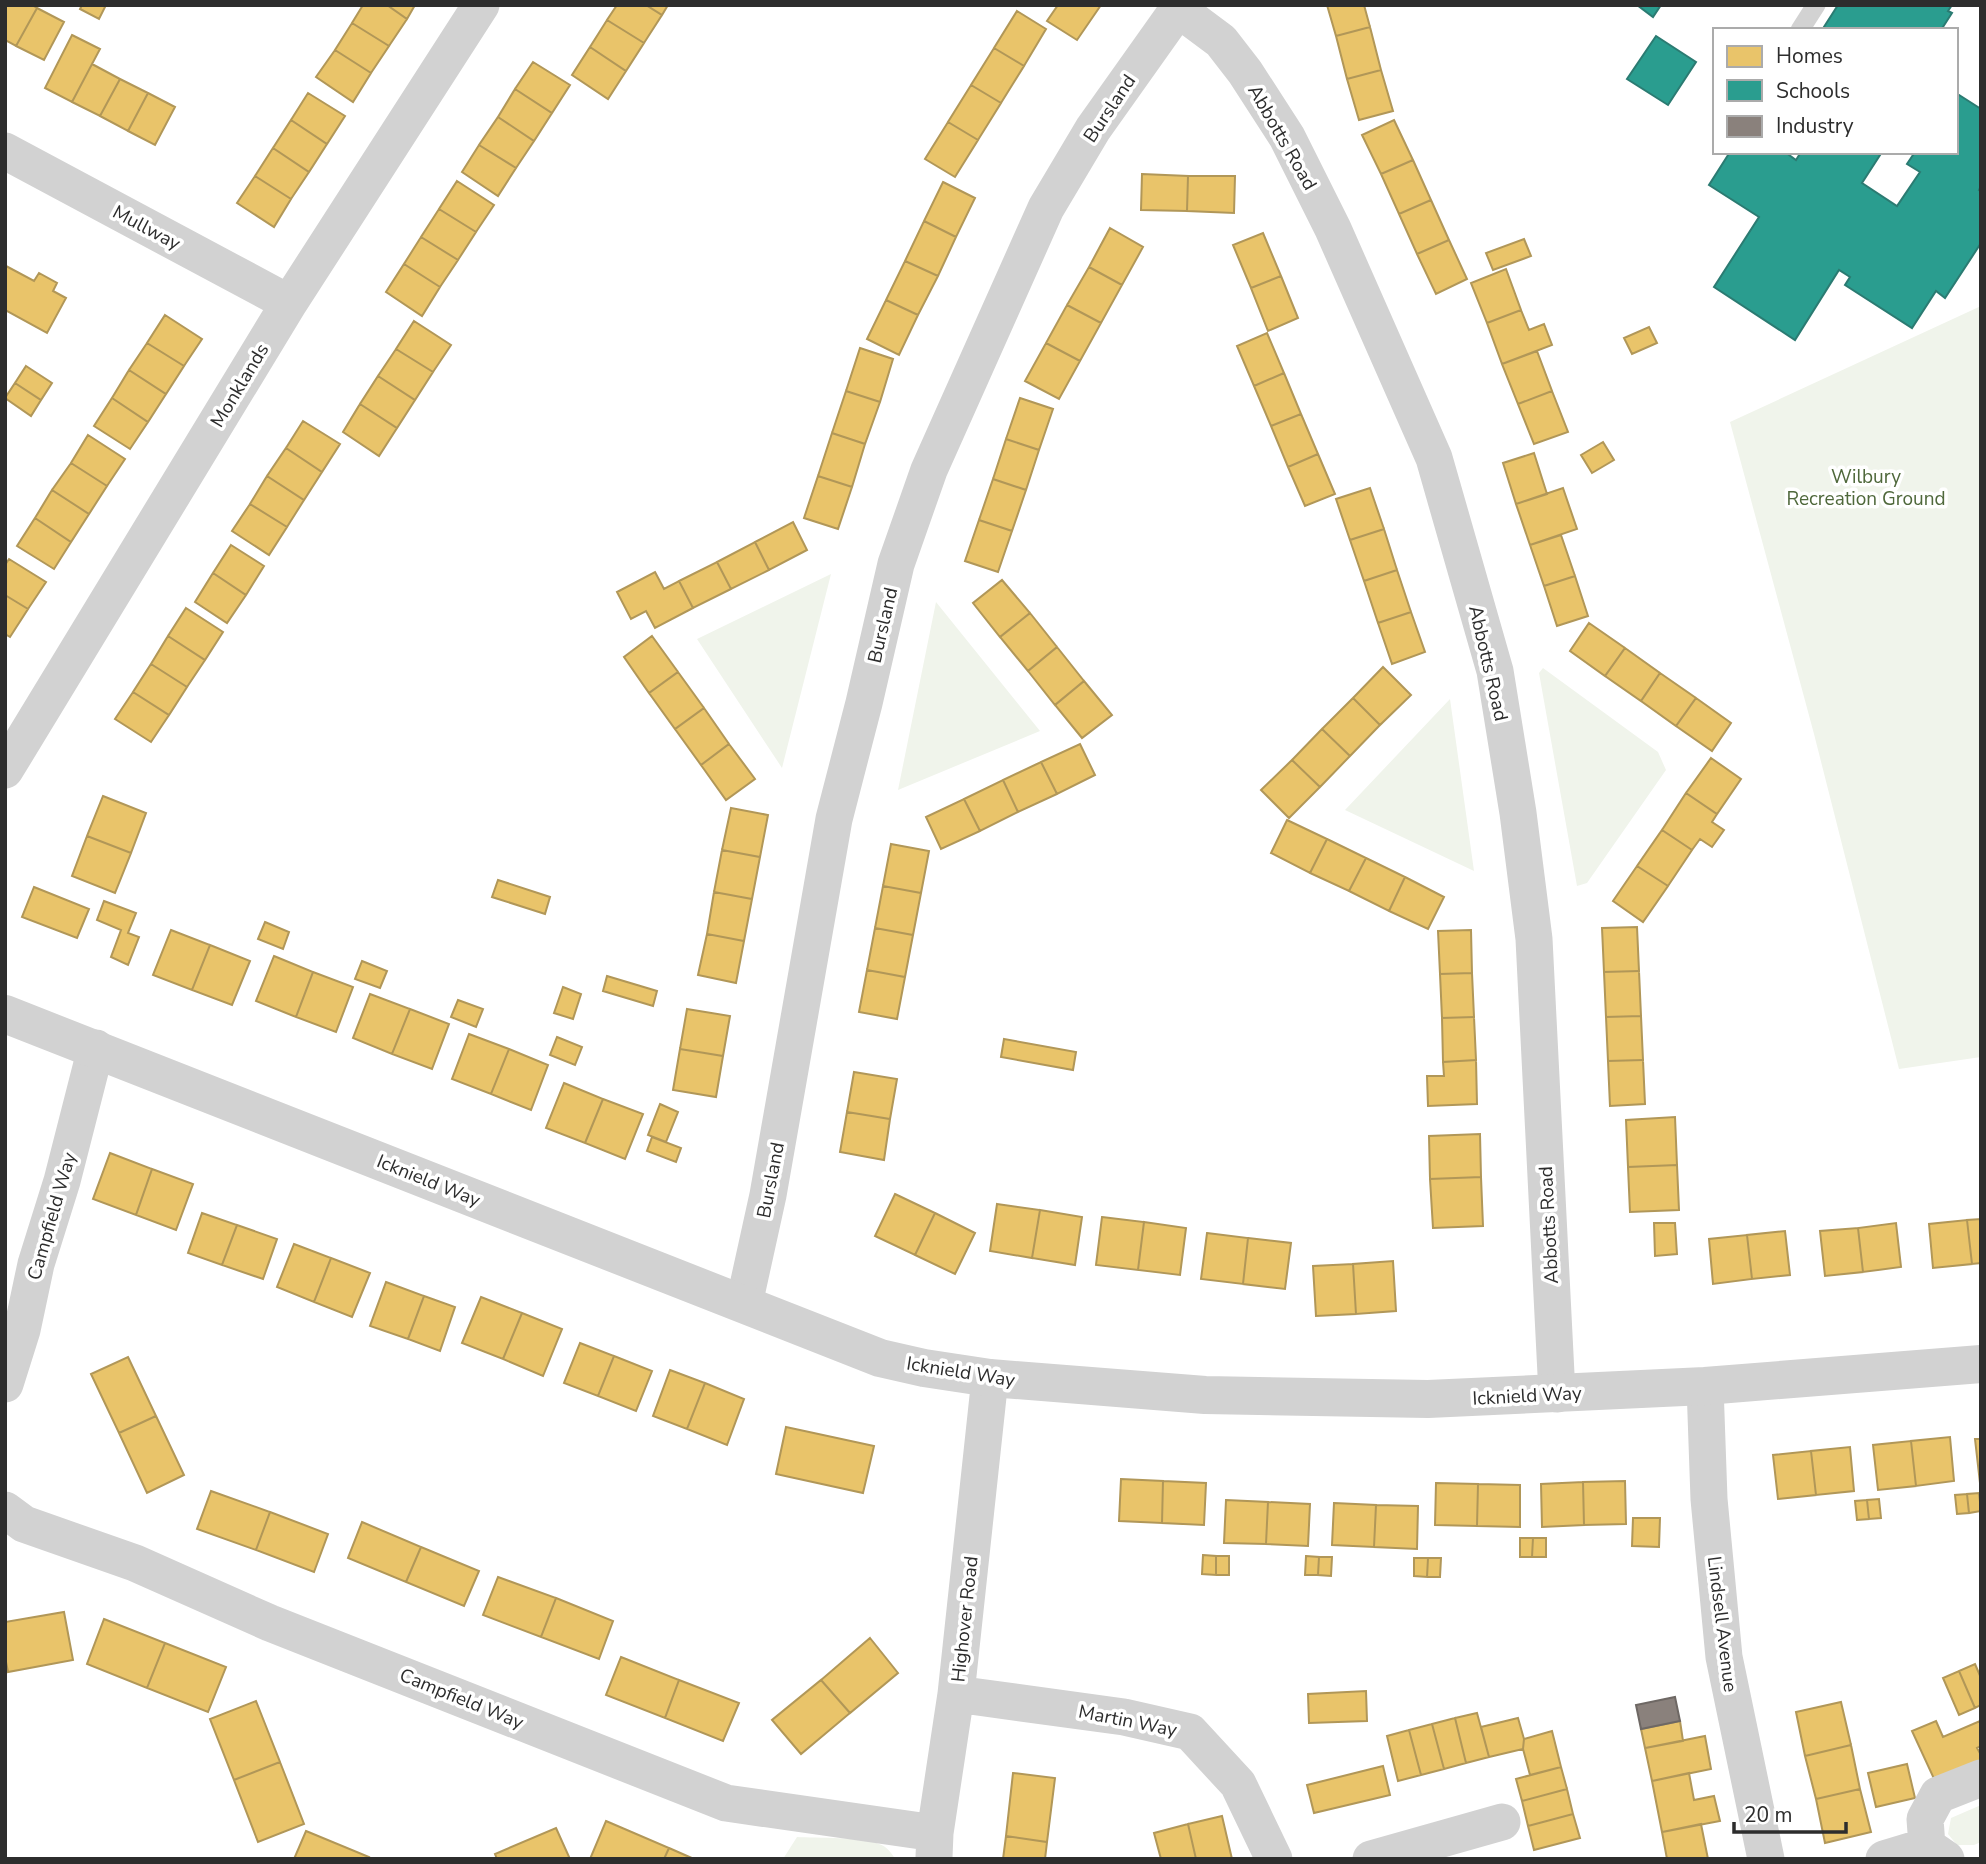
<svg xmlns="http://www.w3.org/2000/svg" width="1986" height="1864" viewBox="0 0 1986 1864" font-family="'Nunito Sans',sans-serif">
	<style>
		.green { fill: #f0f4eb }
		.homes { fill: #e9c46a; stroke: #b19758; stroke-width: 2 }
		.schools { fill: #2a9d8f; stroke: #2b7b72; stroke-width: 2 }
		.industry { fill: #8a817c; stroke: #6e6864; stroke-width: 2 }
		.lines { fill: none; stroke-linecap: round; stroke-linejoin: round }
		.service { stroke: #d2d2d2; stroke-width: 19 }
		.minor { stroke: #d2d2d2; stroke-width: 37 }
		.tertiary { stroke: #d2d2d2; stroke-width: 38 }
		.labels { text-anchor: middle; stroke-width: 7; stroke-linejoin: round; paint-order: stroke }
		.street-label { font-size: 19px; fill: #2d2d2d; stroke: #fff }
		.park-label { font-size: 19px; fill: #4f683b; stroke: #fff }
	</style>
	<rect width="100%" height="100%" fill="#fff"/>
	<path class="green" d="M1981 306V1057L1899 1069 1814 734 1730 422Z
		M831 574 782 768 697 639Z
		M936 602 1040 731 898 790Z
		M1543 668 1658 752 1666 770 1587 883 1577 886 1539 673Z
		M1450 699 1474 871 1345 810Z
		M1981 1805V1842L1974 1845H1957L1948 1834 1951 1818Z
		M797 1837C816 1838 864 1837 879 1844 886 1846 892 1853 895 1859H783Z"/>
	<path class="homes" d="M5 5H32L37 8 16 46 5 40Z
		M82 5H106L99 19 80 9Z
		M363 5H387L407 19 389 46 352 23Z
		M387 5H415L407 19Z
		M617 5H646L662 15 644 43 607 20Z
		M646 5H668L662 15Z
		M1058 5H1101L1077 40 1047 21Z
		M1327 5H1364L1370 27 1336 36Z
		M37 8 64 22 44 60 16 46Z
		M1017 11 1046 29 1024 66 994 48Z
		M607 20 644 43 626 71 590 47Z
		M352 23 389 46 371 73 335 50Z
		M1370 27 1381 70 1347 79 1336 36Z
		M72 35 100 49 72 102 45 88Z
		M590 47 626 71 608 99 572 75Z
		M994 48 1024 66 1001 103 971 85Z
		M335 50 371 73 353 102 316 77Z
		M533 62 570 85 552 113 515 89Z
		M92 64 120 79 100 116 72 102Z
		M1381 70 1393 111 1359 120 1347 79Z
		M120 79 148 93 128 131 100 116Z
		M971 85 1001 103 978 140 948 122Z
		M515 89 552 113 534 141 498 117Z
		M148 93 175 107 155 145 128 131Z
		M308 93 345 116 327 144 291 120Z
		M498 117 534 141 516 168 479 145Z
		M291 120 327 144 309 172 273 148Z
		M1394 120 1413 160 1381 174 1362 135Z
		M948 122 978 140 955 177 925 159Z
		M479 145 516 168 498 196 462 172Z
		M273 148 309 172 291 199 255 176Z
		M1413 160 1431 200 1399 214 1381 174Z
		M1142 174 1188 176 1187 211 1141 210Z
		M255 176 291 199 274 227 237 203Z
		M1188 176H1235L1234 213 1187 211Z
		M457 181 494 205 476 232 439 209Z
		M943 182 975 198 956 237 924 221Z
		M1431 200 1449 240 1417 254 1399 214Z
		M439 209 476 232 458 260 421 237Z
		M924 221 956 237 938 276 905 261Z
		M1110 228 1143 247 1122 285 1089 267Z
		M1263 233 1281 276 1251 288 1233 245Z
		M421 237 458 260 440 287 404 264Z
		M1524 239 1531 256 1493 270 1486 253Z
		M1449 240 1467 279 1436 294 1417 254Z
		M905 261 938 276 918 315 886 300Z
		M404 264 440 287 422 316 386 292Z
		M6 266 34 281 39 273 57 283 53 291 66 298 47 333 5 310Z
		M1089 267 1122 285 1101 323 1067 305Z
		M1506 269 1521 310 1487 323 1471 283Z
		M1281 276 1298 318 1268 331 1251 288Z
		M886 300 918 315 899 355 867 339Z
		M1067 305 1101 323 1080 361 1046 343Z
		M1521 310 1529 330 1544 324 1552 345 1502 364 1487 323Z
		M165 315 202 339 184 366 147 343Z
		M414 321 451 345 433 372 396 349Z
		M1649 327 1657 343 1632 354 1624 338Z
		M1267 333 1284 373 1254 386 1237 346Z
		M147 343 184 366 166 394 129 370Z
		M1046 343 1080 361 1059 399 1025 381Z
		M860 348 893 359 880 402 846 391Z
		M396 349 433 372 415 400 378 376Z
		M1537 351 1552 391 1518 404 1502 364Z
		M26 366 52 383 41 400 15 383Z
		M129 370 166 394 148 422 112 398Z
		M1284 373 1301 414 1271 426 1254 386Z
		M378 376 415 400 397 428 360 404Z
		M15 383 41 400 31 416 5 398Z
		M846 391 880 402 865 444 832 433Z
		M1552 391 1568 432 1534 444 1518 404Z
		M112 398 148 422 130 449 94 426Z
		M1020 398 1053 409 1039 450 1006 439Z
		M360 404 397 428 379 456 343 432Z
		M1301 414 1318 454 1288 467 1271 426Z
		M303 421 340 444 322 472 286 448Z
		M832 433 865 444 852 487 818 476Z
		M88 435 125 459 107 486 71 463Z
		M1006 439 1039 450 1026 490 993 479Z
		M1603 442 1614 460 1592 473 1581 455Z
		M286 448 322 472 304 500 267 476Z
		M1534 453 1547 494 1516 504 1503 463Z
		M1318 454 1335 494 1305 506 1288 467Z
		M71 463 107 486 89 514 52 490Z
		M267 476 304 500 287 527 250 504Z
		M818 476 852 487 838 529 804 518Z
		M993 479 1026 490 1012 531 979 520Z
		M1370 488 1384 529 1350 540 1336 499Z
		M1563 488 1577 529 1530 545 1516 504Z
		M52 490 89 514 71 542 35 518Z
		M250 504 287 527 269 555 232 531Z
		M35 518 71 542 54 569 17 546Z
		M979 520 1012 531 998 572 965 561Z
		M793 522 807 550 769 570 755 542Z
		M1384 529 1397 570 1364 581 1350 540Z
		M1561 535 1575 576 1544 586 1530 545Z
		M755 542 769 570 731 589 717 562Z
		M231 545 264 566 246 595 213 573Z
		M9 559 46 582 28 609 5 595V565Z
		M717 562 731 589 693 608 679 581Z
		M1397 570 1411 612 1378 623 1364 581Z
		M655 572 664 589 679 581 693 608 655 628 646 611 631 619 617 592Z
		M213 573 246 595 227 623 195 602Z
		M1575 576 1588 616 1557 626 1544 586Z
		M1002 580 1030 613 1000 637 973 603Z
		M5 595 28 609 10 637 5 634Z
		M186 608 223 632 205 660 168 636Z
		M1411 612 1425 652 1392 664 1378 623Z
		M1030 613 1057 647 1028 671 1000 637Z
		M1589 623 1625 648 1605 676 1570 651Z
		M168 636 205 660 187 687 151 664Z
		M652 636 678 672 649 693 624 657Z
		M1057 647 1084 681 1055 705 1028 671Z
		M1625 648 1660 673 1641 701 1605 676Z
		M151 664 187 687 169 715 133 692Z
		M1383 667 1411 695 1380 725 1353 698Z
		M678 672 704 708 675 729 649 693Z
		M1660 673 1696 698 1676 726 1641 701Z
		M1084 681 1112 715 1082 738 1055 705Z
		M133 692 169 715 151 742 115 719Z
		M1353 698 1380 725 1350 756 1322 729Z
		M1696 698 1731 723 1712 751 1676 726Z
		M704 708 729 744 701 765 675 729Z
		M1322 729 1350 756 1320 787 1292 760Z
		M729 744 755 779 726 800 701 765Z
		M1080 744 1095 775 1057 794 1041 762Z
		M1711 758 1741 779 1717 814 1686 793Z
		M1292 760 1320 787 1289 818 1261 790Z
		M1041 762 1057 794 1018 812 1003 780Z
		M1003 780 1018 812 980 831 964 799Z
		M1686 793 1717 814 1712 822 1724 830 1712 847 1700 839 1692 850 1662 830Z
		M103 796 146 813 131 853 87 836Z
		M964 799 980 831 941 849 926 817Z
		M731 808 768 815 760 857 722 850Z
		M1287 820 1327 839 1310 873 1271 853Z
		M1662 830 1692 850 1668 886 1637 866Z
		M87 836 131 853 115 893 72 876Z
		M1327 839 1366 858 1349 891 1310 873Z
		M891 844 929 851 921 893 883 886Z
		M722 850 760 857 752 899 714 892Z
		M1366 858 1405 877 1389 911 1349 891Z
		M1637 866 1668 886 1643 922 1613 901Z
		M1405 877 1444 897 1428 929 1389 911Z
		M498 880 550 897 545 914 492 897Z
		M883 886 921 893 913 935 875 928Z
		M34 887 89 909 77 938 22 917Z
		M714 892 752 899 744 941 707 934Z
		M104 901 136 913 128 933 139 937 128 965 111 957 121 930 97 920Z
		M265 922 289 932 283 949 258 939Z
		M1637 927 1639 971 1604 972 1602 928Z
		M875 928 913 935 905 977 867 970Z
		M171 930 210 945 192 990 153 975Z
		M1471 930 1472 973 1440 974 1438 931Z
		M707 934 744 941 736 983 698 975Z
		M210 945 250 961 232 1005 192 990Z
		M274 956 313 972 296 1017 256 1001Z
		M362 961 387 971 380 988 355 979Z
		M867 970 905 977 897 1019 859 1012Z
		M1639 971 1641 1016 1606 1017 1604 972Z
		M313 972 353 987 336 1032 296 1017Z
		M1472 973 1474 1017 1442 1018 1440 974Z
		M607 976 657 991 653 1006 603 991Z
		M563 987 581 994 573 1019 554 1013Z
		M370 994 410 1009 392 1054 353 1038Z
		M458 1000 483 1009 476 1027 451 1017Z
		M410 1009 449 1024 432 1069 392 1054Z
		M687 1009 730 1016 723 1056 680 1049Z
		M1641 1016 1643 1060 1608 1061 1606 1017Z
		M1474 1017 1476 1060 1443 1062 1442 1018Z
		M469 1034 509 1049 491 1094 452 1079Z
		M557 1037 582 1047 575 1065 550 1055Z
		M1004 1039 1076 1052 1073 1070 1001 1057Z
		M509 1049 548 1065 531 1110 491 1094Z
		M680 1049 723 1056 716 1097 673 1090Z
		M1476 1060 1477 1104 1428 1106 1427 1076H1444L1443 1062Z
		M1643 1060 1645 1104 1610 1106 1608 1061Z
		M854 1072 897 1079 890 1119 847 1112Z
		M564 1083 603 1099 585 1143 546 1128Z
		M603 1099 643 1114 625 1159 585 1143Z
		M660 1104 678 1112 666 1142 648 1135Z
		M847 1112 890 1119 884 1160 840 1152Z
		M1675 1117 1677 1165 1628 1167 1626 1120Z
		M1480 1134 1481 1177 1430 1179 1429 1136Z
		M652 1137 681 1148 676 1162 647 1151Z
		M110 1153 152 1169 136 1215 93 1199Z
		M1677 1165 1679 1210 1630 1212 1628 1167Z
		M152 1169 193 1184 176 1230 136 1215Z
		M1481 1177 1483 1226 1433 1228 1430 1179Z
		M895 1194 935 1213 915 1255 875 1236Z
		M997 1204 1040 1210 1032 1258 990 1251Z
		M1040 1210 1082 1217 1075 1265 1032 1258Z
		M202 1213 237 1225 222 1265 188 1253Z
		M935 1213 975 1233 955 1274 915 1255Z
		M1102 1217 1144 1222 1138 1270 1096 1265Z
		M1981 1219V1263L1972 1264 1967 1220Z
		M1967 1220 1972 1264 1933 1268 1929 1224Z
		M1144 1222 1186 1228 1180 1275 1138 1270Z
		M1654 1223H1675L1677 1254 1655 1256Z
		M1896 1223 1901 1267 1863 1272 1858 1228Z
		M237 1225 277 1239 263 1279 222 1265Z
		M1858 1228 1863 1272 1825 1276 1820 1231Z
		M1785 1231 1790 1275 1752 1279 1747 1235Z
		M1207 1233 1248 1238 1243 1284 1201 1279Z
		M1747 1235 1752 1279 1713 1284 1709 1239Z
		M1248 1238 1291 1243 1285 1289 1243 1284Z
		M294 1244 331 1258 314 1302 277 1287Z
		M331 1258 370 1273 352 1317 314 1302Z
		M1393 1261 1396 1311 1356 1314 1353 1264Z
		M1353 1264 1356 1314 1316 1316 1313 1266Z
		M386 1282 424 1296 408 1339 370 1326Z
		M424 1296 455 1307 440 1351 408 1339Z
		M481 1297 522 1313 503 1359 462 1343Z
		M522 1313 562 1329 543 1376 503 1359Z
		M580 1343 614 1356 598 1396 564 1383Z
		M614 1356 652 1371 636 1411 598 1396Z
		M128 1357 156 1416 119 1433 91 1374Z
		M670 1370 705 1383 687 1429 653 1416Z
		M705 1383 744 1399 727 1445 687 1429Z
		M156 1416 184 1475 147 1493 119 1433Z
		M786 1427 874 1446 863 1493 776 1474Z
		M1950 1437 1954 1481 1916 1486 1911 1441Z
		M1975 1439H1981V1483H1980Z
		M1911 1441 1916 1486 1878 1490 1873 1445Z
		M1850 1447 1854 1491 1816 1495 1811 1451Z
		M1811 1451 1816 1495 1778 1499 1773 1455Z
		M1121 1479 1163 1481 1162 1523 1119 1521Z
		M1163 1481 1206 1483 1204 1525 1162 1523Z
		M1625 1481 1626 1524 1584 1525 1583 1482Z
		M1583 1482 1584 1525 1542 1527 1541 1484Z
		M1436 1483 1478 1484 1477 1526 1435 1525Z
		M1478 1484 1520 1485V1527L1477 1526Z
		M211 1491 270 1512 256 1550 197 1529Z
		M1979 1493 1981 1511 1969 1513 1967 1494Z
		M1967 1494 1969 1513 1957 1514 1955 1495Z
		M1879 1499 1881 1518 1869 1519 1867 1500Z
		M1226 1500 1268 1502 1266 1544 1224 1543Z
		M1867 1500 1869 1519 1857 1520 1855 1501Z
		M1268 1502 1310 1504 1308 1546 1266 1544Z
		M1334 1503 1376 1505 1374 1547 1332 1545Z
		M1376 1505 1418 1506 1417 1549 1374 1547Z
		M270 1512 328 1534 314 1572 256 1550Z
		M1633 1518H1660L1659 1547 1632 1546Z
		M362 1522 421 1547 406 1582 348 1558Z
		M1520 1538H1533L1532 1557H1520Z
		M1533 1538H1546V1557H1532Z
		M421 1547 479 1571 464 1606 406 1582Z
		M1203 1555 1216 1556V1575L1202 1574Z
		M1216 1556H1229V1575H1216Z
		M1306 1556 1319 1557 1318 1575H1305Z
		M1319 1557H1332L1331 1576 1318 1575Z
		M1414 1558H1428L1427 1577 1414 1576Z
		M1428 1558H1441L1440 1577H1427Z
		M498 1577 556 1598 541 1637 483 1615Z
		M556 1598 613 1621 599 1659 541 1637Z
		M64 1612 73 1660 8 1672 5 1657V1622Z
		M104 1619 165 1643 147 1688 87 1664Z
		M870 1638 898 1673 850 1713 821 1680Z
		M165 1643 226 1667 208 1712 147 1688Z
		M621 1657 679 1680 665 1718 606 1695Z
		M1975 1664 1981 1678V1705L1975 1708 1959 1671Z
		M1959 1671 1975 1708 1959 1715 1943 1678Z
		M679 1680 739 1703 723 1741 665 1718Z
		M821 1680 850 1713 801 1754 772 1720Z
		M1366 1691 1367 1721 1309 1723 1308 1694Z
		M256 1701 280 1762 234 1780 210 1719Z
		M1841 1702 1851 1745 1805 1756 1796 1712Z
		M1477 1713 1489 1757 1466 1763 1455 1718Z
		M1455 1718 1466 1763 1444 1769 1432 1724Z
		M1518 1718 1524 1739 1523 1749 1489 1757 1481 1727Z
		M1680 1721 1683 1741 1645 1748 1641 1729Z
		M1936 1721 1943 1737 1980 1721 1981 1746 1977 1748 1981 1755V1763L1936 1783 1912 1731Z
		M1432 1724 1444 1769 1421 1775 1409 1730Z
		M1409 1730 1421 1775 1398 1781 1387 1736Z
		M1552 1731 1561 1767 1530 1775 1523 1749 1524 1739Z
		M1705 1736 1711 1769 1652 1781 1645 1748Z
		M1851 1745 1860 1789 1816 1799 1805 1756Z
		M280 1762 304 1824 258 1842 234 1780Z
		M1907 1764 1915 1798 1876 1807 1868 1773Z
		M1383 1766 1390 1795 1314 1813 1307 1785Z
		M1561 1767 1567 1789 1522 1801 1516 1779Z
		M1013 1773 1055 1778 1047 1842 1006 1836Z
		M1689 1773 1694 1800 1714 1796 1720 1821 1662 1832 1652 1781Z
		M1567 1789 1573 1814 1528 1826 1522 1801Z
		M1860 1789 1871 1832 1825 1843 1816 1799Z
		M1573 1814 1580 1838 1534 1850 1528 1826Z
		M1222 1816 1232 1859H1196L1188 1824Z
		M606 1821 669 1848 664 1859H590Z
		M1188 1824 1196 1859H1161L1154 1833Z
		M1701 1824 1708 1859H1667L1662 1832Z
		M556 1828 570 1859H497L495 1854Z
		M306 1831 369 1857 368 1859H294Z
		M1006 1836 1047 1842 1045 1859H1003Z
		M669 1848 694 1859H664Z"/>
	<path class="schools" d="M1637 5H1661L1653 17Z
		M1838 5H1952L1948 11 1952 13 1941 30H1822Z
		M1656 36 1696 62 1668 105 1627 79Z
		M1956 93 1981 109V186L1979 190 1981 191V243L1945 298 1936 291 1912 328 1845 285 1850 277 1839 270 1795 340 1714 287 1759 217 1709 185 1730 152H1785L1796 160 1801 152H1882L1862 183 1897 206 1920 172 1907 164 1915 152H1956Z"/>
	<path class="industry" d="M1675 1697 1680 1721 1641 1729 1636 1705Z"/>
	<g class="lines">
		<path class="service" d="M1800 30 1816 5"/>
		<path class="minor" d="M1178 9 1221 41 1245 72 1287 137 1333 229 1434 458 1495 671 1518 813 1534 939 1557 1394
			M5 151 289 303
			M5 770 289 303 481 5
			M744 1304 768 1195 834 819 864 703 896 564 929 470 1046 208 1093 129 1181 5
			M5 1384 22 1330 36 1264 62 1181 96 1048
			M1705 1386 1709 1499 1724 1657 1766 1859
			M5 1510 24 1524 135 1563 270 1623 726 1803 935 1833
			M956 1694 1124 1717 1190 1732 1238 1784 1274 1859
			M934 1857 935 1833 956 1694 990 1378
			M1371 1859 1502 1822
			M1884 1859 1927 1846
			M1946 1859 1927 1846 1925 1819 1938 1795 1981 1778"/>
		<path class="tertiary" d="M5 1014 880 1358 924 1368 990 1378 1205 1395 1428 1399 1705 1386 1981 1364"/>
	</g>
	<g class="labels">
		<g class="street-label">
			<text transform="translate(1109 108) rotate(-56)" y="7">Bursland</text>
			<text transform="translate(1283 137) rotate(60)" y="7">Abbotts Road</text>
			<text transform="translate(147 227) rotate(28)" y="7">Mullway</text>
			<text transform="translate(239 385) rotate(-59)" y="7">Monklands</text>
			<text transform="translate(882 625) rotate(-77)" y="7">Bursland</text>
			<text transform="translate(1489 663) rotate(77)" y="7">Abbotts Road</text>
			<text transform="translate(429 1180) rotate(22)" y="7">Icknield Way</text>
			<text transform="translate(770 1180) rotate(-79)" y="7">Bursland</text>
			<text transform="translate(51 1216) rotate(-74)" y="7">Campfield Way</text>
			<text transform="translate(1548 1225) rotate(-93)" y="7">Abbotts Road</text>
			<text transform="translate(961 1371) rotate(9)" y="7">Icknield Way</text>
			<text transform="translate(1527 1395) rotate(-3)" y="7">Icknield Way</text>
			<text transform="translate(964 1619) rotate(-84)" y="7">Highover Road</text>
			<text transform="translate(1723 1624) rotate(83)" y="7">Lindsell Avenue</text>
			<text transform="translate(462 1698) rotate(22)" y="7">Campfield Way</text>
			<text transform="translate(1128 1720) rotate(11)" y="7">Martin Way</text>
		</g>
		<g class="park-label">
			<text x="1866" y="483">Wilbury<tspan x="1866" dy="22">Recreation Ground</tspan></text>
		</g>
	</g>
	<rect width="1986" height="1864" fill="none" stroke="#2d2d2d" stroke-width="14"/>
	<rect x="1713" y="28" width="245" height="126" fill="#ffffff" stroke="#ababab" stroke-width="2"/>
	<rect x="1727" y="46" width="35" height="21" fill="#e9c46a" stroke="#ababab" stroke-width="2"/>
	<text x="1776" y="63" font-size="21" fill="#2d2d2d">Homes</text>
	<rect x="1727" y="80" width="35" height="21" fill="#2a9d8f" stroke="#ababab" stroke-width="2"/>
	<text x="1776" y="98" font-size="21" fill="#2d2d2d">Schools</text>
	<rect x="1727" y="116" width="35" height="21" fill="#8a817c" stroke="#ababab" stroke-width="2"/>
	<text x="1776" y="133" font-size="21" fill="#2d2d2d">Industry</text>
	<path d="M1734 1822v10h112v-10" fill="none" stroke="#2d2d2d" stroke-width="3.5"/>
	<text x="1744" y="1822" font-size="21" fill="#2d2d2d" stroke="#ffffff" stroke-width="5" paint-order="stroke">20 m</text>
</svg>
